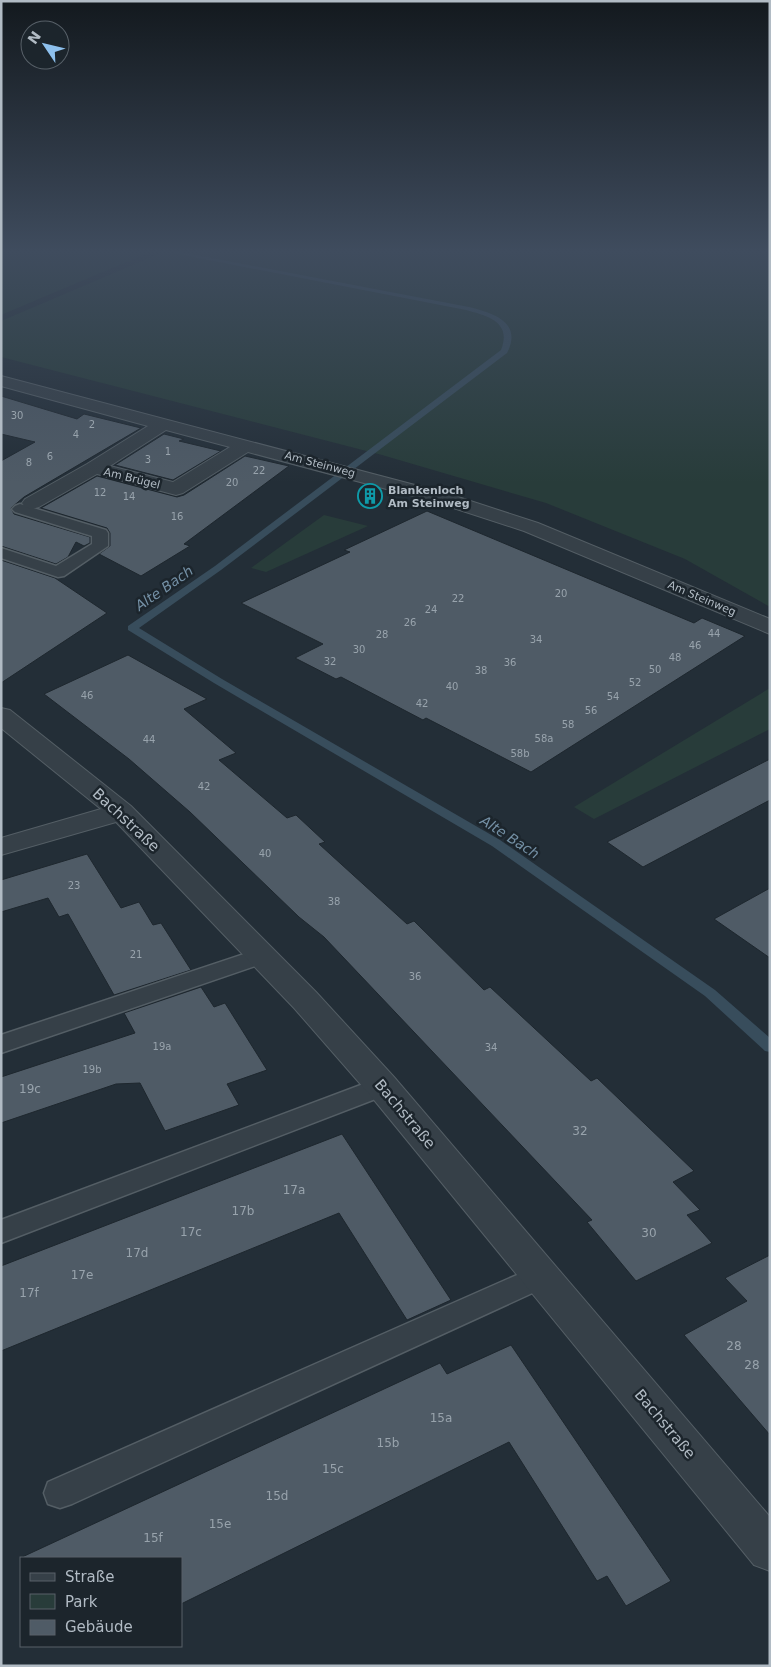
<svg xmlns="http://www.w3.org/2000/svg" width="771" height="1667" viewBox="0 0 771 1667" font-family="'DejaVu Sans',sans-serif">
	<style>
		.green { fill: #283c3a }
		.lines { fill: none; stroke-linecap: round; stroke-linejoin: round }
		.stream { fill: #384d5c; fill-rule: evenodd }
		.building { fill: #4f5b66; stroke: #1e272e }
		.service-casing { stroke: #545e65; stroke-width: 3 }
		.minor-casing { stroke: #545e65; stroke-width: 2 }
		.service { fill: #364048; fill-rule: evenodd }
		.minor { fill: #364048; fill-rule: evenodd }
		.labels { text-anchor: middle; stroke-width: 5; stroke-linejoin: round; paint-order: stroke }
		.number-label { font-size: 10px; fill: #98a3ac }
		.far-street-label { font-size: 11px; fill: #b1bbc4; stroke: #1c252c }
		.far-poi-label { font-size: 11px; font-weight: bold; fill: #b1bbc4; stroke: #1c252c; text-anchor: start }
		.near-number-label { font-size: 12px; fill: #98a3ac }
		.water-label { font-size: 14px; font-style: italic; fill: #7490a5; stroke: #1c252c }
		.near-street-label { font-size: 15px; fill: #b1bbc4; stroke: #1c252c }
	</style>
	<rect width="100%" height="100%" fill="#232e37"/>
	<path class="green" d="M1 250H155L1 315Z
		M168 250H770V607L685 559 546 503 382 455 1 357V321Z
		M324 515 368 526 266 572 251 568Z
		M770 688V729L594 819 574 807Z"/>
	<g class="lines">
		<path class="stream" d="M170 250 469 307C493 313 523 322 507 353L221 570 139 628 222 679 500 840 715 990 770 1038V1052L765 1051 705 996 492 846 214 683 128 630V626L215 566 501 350C512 322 488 316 466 310L173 253Z"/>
	</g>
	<path class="building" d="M1 396 77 419 84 414 141 428 24 497 11 508 14 514 90 537V543L84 546 76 542 68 557 56 564 1 546V461L35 442 1 434Z
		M164 434 184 439 179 441 221 451 173 480 115 465Z
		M245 456 289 466 184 544 190 546 141 576 99 554 110 546V533L107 528 41 508 97 476 177 497 184 495Z
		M427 511 694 623 702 618 745 636 531 772 426 718 423 720 341 677 336 679 295 658 323 644 241 603 350 552 344 550Z
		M1 560 55 578 107 613 1 683Z
		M128 655 207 699 184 709 236 753 219 760 287 818 296 815 325 842 319 844 407 924 414 921 484 990 490 987 591 1081 597 1078 694 1171 673 1182 700 1210 687 1215 712 1243 636 1281 587 1222 592 1220 324 937 299 917 190 812 129 759 44 694Z
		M770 759V800L643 867 607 842Z
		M87 854 121 908 139 902 153 925 161 923 191 970 114 995 68 914 59 917 48 898 1 912V880Z
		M770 888V958L714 919Z
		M201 987 214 1007 225 1003 267 1070 227 1084 239 1105 165 1131 140 1083 116 1084 1 1123V1077L135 1033 124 1013Z
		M342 1134 451 1300 407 1320 339 1213 1 1351V1266Z
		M770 1255V1435L684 1335 747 1301 725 1278Z
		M511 1345 671 1581 626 1606 607 1576 597 1581 509 1442 181 1604V1558H20L440 1363 447 1374Z"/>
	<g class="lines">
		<defs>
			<path id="service" d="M20 504 106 530 108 533V546L64 576 58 577 1 558V548L56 566 92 544V536L15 512 12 509 15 506Z
				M262 948 270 951 274 956 270 961 1 1053V1035Z
				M382 1077 391 1079 395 1086 391 1093 1 1243V1220Z
				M542 1264 552 1268 557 1276 552 1284 72 1504 60 1508 48 1504 44 1493 48 1482Z"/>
			<path id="minor" d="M1 376 449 494 538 523 770 619V634L524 531 435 502 248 452 183 493 176 495 97 474 39 507 32 509 25 507 22 503 25 499 87 464 148 426 1 386ZM166 430 230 447 173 482 110 466Z
				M1 708 10 710 131 806 316 992 394 1077 770 1517V1571L754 1565 370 1095 294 1008 116 822 1 855V838L101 809 1 728Z"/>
		</defs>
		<use href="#service" class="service-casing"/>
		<use href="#minor" class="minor-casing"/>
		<use href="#service" class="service"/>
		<use href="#minor" class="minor"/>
	</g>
	<linearGradient id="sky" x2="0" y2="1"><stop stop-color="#13191e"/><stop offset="0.52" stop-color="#3f4c5e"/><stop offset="1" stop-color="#3f4c5e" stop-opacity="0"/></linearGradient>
	<rect width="771" height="483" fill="url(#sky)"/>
	<defs>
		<symbol id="building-ring" viewBox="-11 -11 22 22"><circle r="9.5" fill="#1c252c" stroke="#0f9aa8" stroke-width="1.5"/><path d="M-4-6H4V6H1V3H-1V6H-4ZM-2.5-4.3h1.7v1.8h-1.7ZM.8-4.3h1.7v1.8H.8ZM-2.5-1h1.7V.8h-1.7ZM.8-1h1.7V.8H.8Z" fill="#0f9aa8"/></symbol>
	</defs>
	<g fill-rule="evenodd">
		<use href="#building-ring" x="356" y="482" width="28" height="28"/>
	</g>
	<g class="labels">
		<g class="number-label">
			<text x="17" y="419">30</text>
			<text x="92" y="428">2</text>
			<text x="76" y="438">4</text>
			<text x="168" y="455">1</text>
			<text x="50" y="460">6</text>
			<text x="148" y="463">3</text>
			<text x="29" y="466">8</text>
			<text x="259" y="474">22</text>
			<text x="232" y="486">20</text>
			<text x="100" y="496">12</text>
			<text x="129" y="500">14</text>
			<text x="177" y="520">16</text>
			<text x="561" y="597">20</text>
			<text x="458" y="602">22</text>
			<text x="431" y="613">24</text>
			<text x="410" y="626">26</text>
			<text x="714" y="637">44</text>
			<text x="382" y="638">28</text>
			<text x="536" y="643">34</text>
			<text x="695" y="649">46</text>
			<text x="359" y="653">30</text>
			<text x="675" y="661">48</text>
			<text x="330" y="665">32</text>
			<text x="510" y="666">36</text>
			<text x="655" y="673">50</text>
			<text x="481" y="674">38</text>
			<text x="635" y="686">52</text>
			<text x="452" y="690">40</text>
			<text x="87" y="699">46</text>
			<text x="613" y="700">54</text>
			<text x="422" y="707">42</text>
			<text x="591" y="714">56</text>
			<text x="568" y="728">58</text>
			<text x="544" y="742">58a</text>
			<text x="149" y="743">44</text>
			<text x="520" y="757">58b</text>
			<text x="204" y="790">42</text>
			<text x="265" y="857">40</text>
			<text x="74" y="889">23</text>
			<text x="334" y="905">38</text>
			<text x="136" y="958">21</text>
			<text x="415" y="980">36</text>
			<text x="162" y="1050">19a</text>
			<text x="491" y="1051">34</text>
			<text x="92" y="1073">19b</text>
		</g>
		<g class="far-street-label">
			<text transform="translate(320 464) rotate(15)" y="4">Am Steinweg</text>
			<text transform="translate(132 478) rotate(14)" y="4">Am Brügel</text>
			<text transform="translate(702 598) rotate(23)" y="4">Am Steinweg</text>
		</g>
		<g class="far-poi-label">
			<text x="388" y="494">Blankenloch<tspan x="388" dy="13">Am Steinweg</tspan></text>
		</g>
		<g class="near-number-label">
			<text x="30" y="1093">19c</text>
			<text x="580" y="1135">32</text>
			<text x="294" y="1194">17a</text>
			<text x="243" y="1215">17b</text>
			<text x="191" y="1236">17c</text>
			<text x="649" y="1237">30</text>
			<text x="137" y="1257">17d</text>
			<text x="82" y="1279">17e</text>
			<text x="29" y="1297">17f</text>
			<text x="734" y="1350">28</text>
			<text x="752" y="1369">28</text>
			<text x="441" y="1422">15a</text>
			<text x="388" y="1447">15b</text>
			<text x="333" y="1473">15c</text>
			<text x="277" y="1500">15d</text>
			<text x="220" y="1528">15e</text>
			<text x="153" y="1542">15f</text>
		</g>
		<g class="water-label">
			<text transform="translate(164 588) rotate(-35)" y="5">Alte Bach</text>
			<text transform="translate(510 837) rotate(33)" y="5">Alte Bach</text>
		</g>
		<g class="near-street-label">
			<text transform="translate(126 820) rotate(43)" y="5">Bachstraße</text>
			<text transform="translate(405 1114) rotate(50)" y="5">Bachstraße</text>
			<text transform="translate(665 1424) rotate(50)" y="5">Bachstraße</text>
		</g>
	</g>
	<rect width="771" height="1667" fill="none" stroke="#b1bbc4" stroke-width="5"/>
	<rect x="20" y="1557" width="162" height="90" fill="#1c252c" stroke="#586169"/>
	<rect x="30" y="1573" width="25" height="8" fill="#364048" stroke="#586169"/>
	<text x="65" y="1582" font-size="15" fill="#b1bbc4">Straße</text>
	<rect x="30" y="1594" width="25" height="15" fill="#283c3a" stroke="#586169"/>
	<text x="65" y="1607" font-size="15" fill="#b1bbc4">Park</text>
	<rect x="30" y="1620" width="25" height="15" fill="#4f5b66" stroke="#586169"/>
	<text x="65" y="1632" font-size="15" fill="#b1bbc4">Gebäude</text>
	<g transform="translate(45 45) rotate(305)"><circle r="24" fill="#1c252c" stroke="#586169"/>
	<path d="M0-4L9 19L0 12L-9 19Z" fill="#8dc0ed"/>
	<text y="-8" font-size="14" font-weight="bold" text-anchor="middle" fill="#b1bbc4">N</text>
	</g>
</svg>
